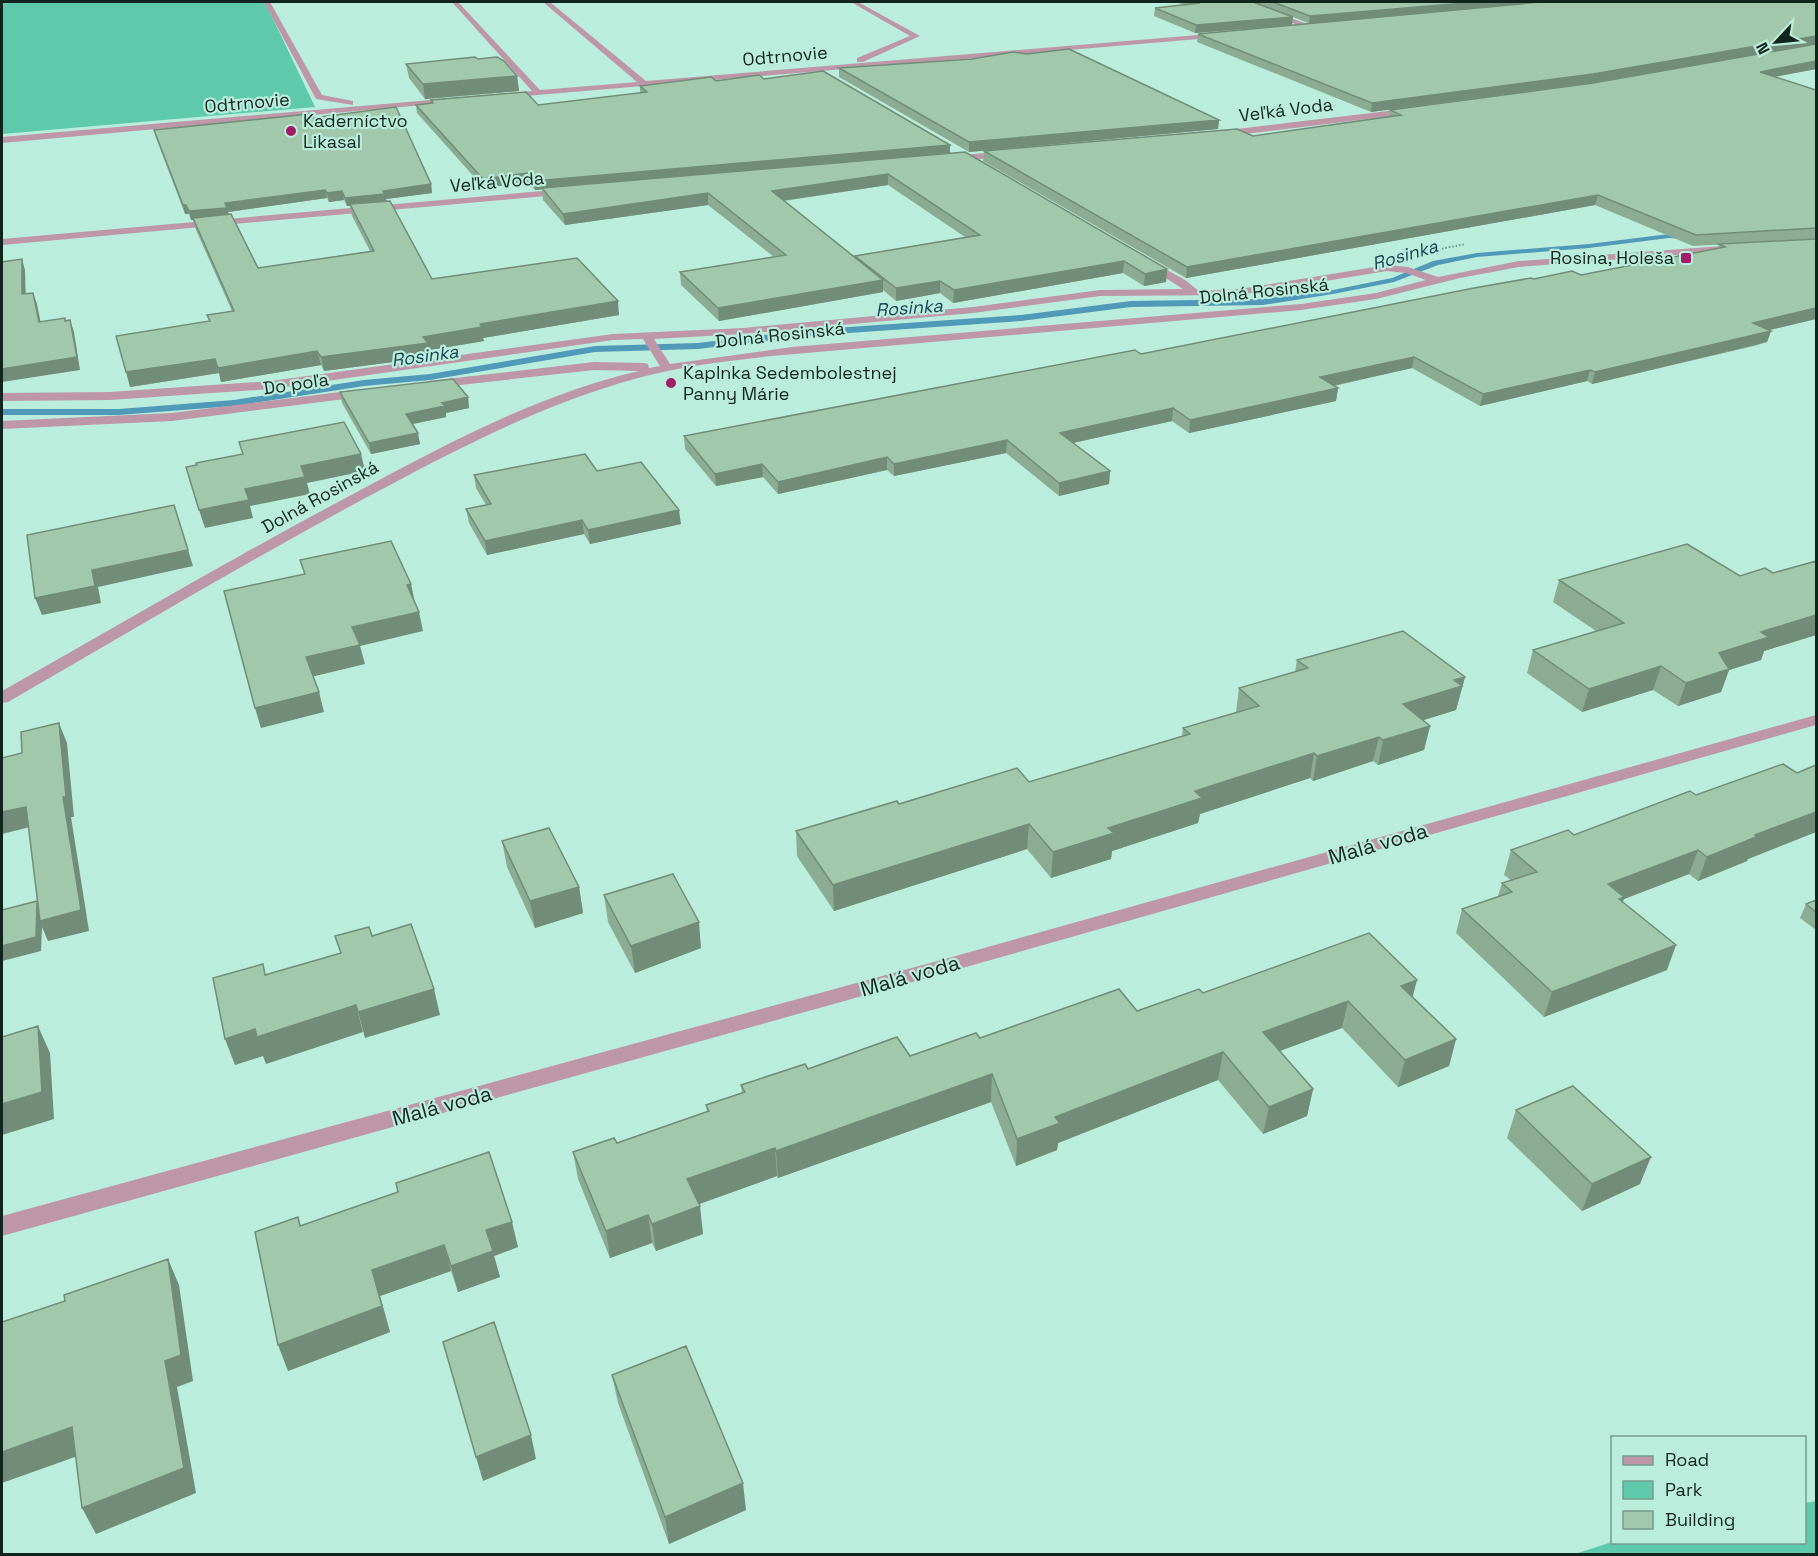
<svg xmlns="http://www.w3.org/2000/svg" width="1818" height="1556" viewBox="0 0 1818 1556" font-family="'Space Grotesk',sans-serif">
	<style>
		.green { fill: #5ecaab }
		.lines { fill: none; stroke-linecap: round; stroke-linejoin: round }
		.stream { fill: #5099b8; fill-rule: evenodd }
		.path { stroke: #719689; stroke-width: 2; stroke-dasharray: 1.5 2; stroke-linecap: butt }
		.minor { fill: #bd97a7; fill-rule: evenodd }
		.wall { fill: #8bac93; fill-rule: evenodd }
		.shaded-wall { fill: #718c78 }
		.building { fill: #a2c8ab; stroke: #718c78; stroke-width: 1.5 }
		.poi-dot { fill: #a21c68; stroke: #baeddb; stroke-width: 2 }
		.labels { text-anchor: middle; stroke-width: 4.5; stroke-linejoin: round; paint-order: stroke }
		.far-street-label { font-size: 18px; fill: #11251e; stroke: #baeddb }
		.far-poi-label { font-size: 18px; fill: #11251e; stroke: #baeddb; text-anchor: start }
		.far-water-label { font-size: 18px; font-style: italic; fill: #153f53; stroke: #baeddb }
		.street-label { font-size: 21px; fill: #11251e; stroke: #baeddb }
	</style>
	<rect width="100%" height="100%" fill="#baeddb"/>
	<path class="green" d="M2 2H265L315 107 2 134Z
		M1816 1501V1554H1575L1612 1542H1804L1805 1503Z"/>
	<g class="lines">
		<path class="stream" d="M1669 234 1689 235 1693 237 1689 239 1669 238 1589 248 1477 257 1438 265 1394 282 1333 294 1263 305 1131 307 1021 321 806 336 698 349 595 352 430 380 364 386 234 406 119 415H2V409H119L234 400 364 380 430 374 595 346 698 343 806 330 1021 315 1131 301 1263 299 1333 290 1392 278 1433 261 1477 253 1589 244Z"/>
		<path class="path" d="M1435 250 1466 244"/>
		<path class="minor" d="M264 2H270L322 95 353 101V105L316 99Z
			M452 2H458L540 90 637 82 543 2H550L646 81 1222 33 1226 35 1222 37 502 98 498 96 499 94 532 91Z
			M851 2H858L920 36 863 62H857V58L910 36Z
			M1240 2H1248L1315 27 1308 29Z
			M454 98 458 100 457 102 2 143V137Z
			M1413 108 1416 109V113L1220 137 1216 134 1220 131Z
			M1007 151 1010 152V156L951 162 946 159 951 156Z
			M565 189 570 192 568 194 2 245V239Z
			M1736 245 1740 246V250L1519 267 1460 278 1376 299 1301 310 772 356C727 361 681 366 638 378 538 405 446 455 356 503 238 567 124 635 8 702L2 703V691C119 625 236 556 355 493 444 445 539 394 639 371L594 370 433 388 427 384 429 381 594 362 644 363 648 364 649 368 660 366 643 339 613 340 271 389 110 400 2 401V393L110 392 271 381 613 334 743 328 973 307 1100 290 1183 289 1142 263V259L1146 258 1185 280 1199 291 1239 289 1387 265 1408 267 1438 277 1519 261ZM1387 271 1406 273 1426 280 1376 293 1301 304 792 347 670 364 654 339 743 334 973 313 1100 296 1239 295Z
			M364 389 370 393 368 396 172 421 2 429V421L172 413Z
			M1816 715V725L952 971 2 1236V1216L952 957Z"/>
	</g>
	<path class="wall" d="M1176 2H1816V69L1775 77 1816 90V319L1769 330 1771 331 1767 342 1754 346 1592 384 1587 381 1480 406 1412 368 1334 386 1338 388 1336 401 1189 433 1172 421 1073 443 1110 471 1109 484 1059 496 1006 453 894 476 887 470 778 494 763 477 716 486 685 449 684 436 1141 354 1534 279 1581 275 1718 248 1719 244 1816 239 1693 246 1595 205 1186 278 983 161 984 151 1253 136 1389 116 1390 110 1593 83 1816 44 1591 83 1371 112 1197 42 1198 34 1308 23 1293 17 1292 25 1195 33 1154 16 1155 8 1184 5Z
		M478 59 517 76 519 91 425 99 409 78 406 64Z
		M839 68 1219 120 1218 129 969 152 839 77Z
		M764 79 950 153 1167 269 1166 282 1144 286 1123 273 953 303 940 293 896 301 883 290V292L719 321 681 285 680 272 774 257 708 205 565 225 543 200 542 189 535 190 528 182 484 188 417 113 416 105 431 103V100L538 105 640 93V86L716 81ZM888 185 965 237 855 256V257L784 201Z
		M312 118 431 184 432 193 386 199 432 279 619 315 483 338 484 341 430 350 431 357 324 371 321 365 221 382 219 373 130 387 209 321 207 315 232 311 196 230 193 220H191L189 214H185L156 138 154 130ZM327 198 329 202 344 200 347 206H350L352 216 370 251 258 268 228 212Z
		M340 392 468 397 469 408 446 413V417L412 424 420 444 371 454 342 403Z
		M597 471 681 524 590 544 584 534 487 555 469 523 466 509 486 505 476 488 474 475Z
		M1816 561V635L1764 651 1761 660 1729 670 1721 692 1678 706 1653 690 1582 712 1527 673 1533 650 1596 631 1553 602 1559 580 1740 576 1773 573Z
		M1297 660 1465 677 1456 710 1423 720 1430 726 1424 750 1378 765 1373 761 1313 781 1310 778 1200 814 1198 823 1112 851 1111 859 1051 878 1027 849 834 911 797 856 796 831 899 804 1029 782 1182 736 1183 728 1236 712 1239 688 1295 672Z
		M1816 765V832L1748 859 1747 861 1698 881 1689 874 1624 899 1622 902 1667 970 1544 1017 1456 933 1462 909 1498 896 1502 883 1511 880 1504 875 1511 850 1574 835 1696 795 1797 773Z
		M502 841 579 887 583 913 535 928 507 867Z
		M604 895 701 948 635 973 608 922Z
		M1816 900V930L1800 918 1806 904Z
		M1203 993 1413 997 1456 1039 1449 1066 1398 1087 1342 1028 1280 1051 1313 1089 1307 1116 1263 1134 1218 1080 1058 1143 1057 1150 1016 1166 991 1102 778 1178 777 1176 699 1204 703 1234 656 1251 652 1243 610 1258 578 1179 573 1152 617 1143 707 1112 706 1105 742 1093 741 1085 808 1069 910 1056 980 1038 1137 1011Z
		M1516 1110 1640 1184 1582 1211 1507 1138Z
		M298 1217 301 1226 518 1247 494 1256 500 1277 458 1292 451 1271 380 1296 390 1332 288 1371Z
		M612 1375 746 1510 669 1544 618 1403Z"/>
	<path class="shaded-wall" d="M1477 2H1562L1309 24 1310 16Z
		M1293 17 1292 25 1195 33 1196 25Z
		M1816 36V44L1591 83 1371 112 1372 103Z
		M1816 61V69L1757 80 1760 72Z
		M517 76 519 91 425 99 423 84Z
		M1219 120 1218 129 969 152V142Z
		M950 145V153L535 190 534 181Z
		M527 173 528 182 484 188 483 179Z
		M888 174V185L773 202 772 191Z
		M431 184 432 193 386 199 387 203 350 204V206H347L345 198 383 191Z
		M325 190 327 198 228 212 229 217 191 220 189 211 225 203Z
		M342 191 344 200 329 202 327 193Z
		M708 193V205L565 225 563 214Z
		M1598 195 1595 205 1186 278 1187 267Z
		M183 205H186L189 214H185Z
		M22 259 25 270 26 306 22 294Z
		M1124 261 1123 273 953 303 954 290Z
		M1167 269 1166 282 1144 286 1145 274Z
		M883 280V292L719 321 718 308Z
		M940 281V293L896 301V288Z
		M33 293 37 304 43 334 39 322Z
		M618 301 619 315 483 338 484 341 430 350 431 357 324 371 321 357 480 324Z
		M1816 308V319L1749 335 1753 323Z
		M70 320 74 332 80 370 2 382V369Z
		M1771 331 1767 342 1592 384 1595 372Z
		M317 351 321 365 221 382 218 368Z
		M1414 357 1412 368 1318 389 1320 377Z
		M215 359 219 373 130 387 126 372Z
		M1590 370 1587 381 1480 406 1483 394Z
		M1338 388 1336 401 1189 433 1190 420Z
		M468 397 469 408 446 413V417L408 425 406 414 442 403Z
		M1173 408 1172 421 1059 446 1060 433Z
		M418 433 420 444 371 454 369 443Z
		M1007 440 1006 453 894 476V464Z
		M361 454 365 471 307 483 310 494 250 506 253 518 205 528 199 510 245 489 301 466Z
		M887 457V470L778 494V482Z
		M762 464 763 477 716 486 715 474Z
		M1110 471 1109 484 1059 496V483Z
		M679 510 681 524 590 544 588 530Z
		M582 520 584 534 487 555 485 541Z
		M188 550 193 566 98 587 101 603 42 615 35 598 92 570Z
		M411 584 415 603 407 585Z
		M419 612 423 631 360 646 365 664 311 677 306 657 352 627Z
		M1816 615V635L1764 651 1761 660 1729 670 1721 692 1678 706 1686 683 1719 653 1761 632Z
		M1661 666 1653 690 1582 712 1589 689Z
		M1465 677 1456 710 1398 728 1403 704 1454 680Z
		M319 692 324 712 261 728 255 708Z
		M59 723 67 743 74 817H71L89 931 48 941 42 927 41 951 2 961V946L37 901Z
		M1430 726 1424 750 1378 765 1383 740Z
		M1379 737 1373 761 1313 781 1317 756Z
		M1314 753 1310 778 1200 814 1198 823 1112 851 1111 859 1051 878 1053 852 1195 791Z
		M26 807 34 826 2 834V812Z
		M1816 812V832L1748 859 1747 861 1698 881 1707 857 1755 835Z
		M1029 824 1027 849 834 911 833 885Z
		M1698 850 1689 874 1624 899 1616 922 1608 884Z
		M579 887 583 913 535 928 530 901Z
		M699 922 701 948 635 973 631 946Z
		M1676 945 1667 970 1544 1017 1552 992Z
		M1417 980 1410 1007 1401 986Z
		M434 989 440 1015 365 1038 358 1012Z
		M1348 1001 1342 1028 1258 1059 1263 1032Z
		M356 1005 363 1032 266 1064 263 1056 235 1065 225 1039 255 1029Z
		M38 1026 50 1053 54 1119 2 1135V1104Z
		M1456 1039 1449 1066 1398 1087 1405 1060Z
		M1223 1052 1218 1080 1058 1143 1057 1150 1016 1166 1017 1139 1055 1117Z
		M992 1074 991 1102 778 1178 776 1151Z
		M1313 1089 1307 1116 1263 1134 1269 1107Z
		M775 1148 777 1176 691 1207 687 1179Z
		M1651 1157 1640 1184 1582 1211 1592 1184Z
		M700 1206 703 1234 656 1251 652 1224Z
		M648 1215 652 1243 610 1258 606 1231Z
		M512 1222 518 1247 494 1256 500 1277 458 1292 451 1266 486 1230Z
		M444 1245 451 1271 380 1296 390 1332 288 1371 278 1345 372 1270Z
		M168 1259 179 1285 193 1381 177 1387 196 1493 96 1534 82 1508 165 1361Z
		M72 1427 86 1453 2 1483V1452Z
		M531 1435 536 1459 483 1481 476 1457Z
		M743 1483 746 1510 669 1544 665 1517Z"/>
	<path class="building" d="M1196 2H1253L1293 17 1196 25 1155 8 1200 3Z
		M1273 2H1477L1310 16Z
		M1541 2H1816V36L1593 74 1372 103 1198 34Z
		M1816 44V61L1760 72 1816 90V228L1696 235 1598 195 1187 267 984 151 1237 129 1253 136 1401 115 1390 110 1593 83Z
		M1069 49 1219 120 969 142 839 68 972 59 1013 52 1027 54Z
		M475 57 478 59 497 57 504 61 517 76 423 84 406 64Z
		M823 71 950 145 534 181 527 173 483 179 416 105 433 103 431 100 526 92 538 105 647 92 640 86 711 77 716 81 759 75 764 79Z
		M396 107 431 184 383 191 385 194 345 198 342 191 327 193 325 190 225 203 227 208 189 211 186 205H183L154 130 309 114 312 118Z
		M965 152 1167 269 1145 274 1124 261 954 290 940 281 896 288 855 256 980 235 888 174 772 191 883 280 718 308 680 272 786 255 708 193 563 214 542 188Z
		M390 201 432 279 577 258 618 301 480 324 482 327 423 337 428 343 321 357 317 351 218 368 215 359 126 372 116 336 210 321 207 315 234 311 193 218 231 214 258 268 374 251 350 204Z
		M1816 239V308L1753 323 1771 331 1595 372 1590 370 1483 394 1414 357 1320 377 1338 388 1190 420 1173 408 1060 433 1110 471 1059 483 1007 440 894 464 887 457 778 482 762 464 715 474 684 436 1135 350 1141 354 1474 288 1531 278 1534 279 1572 271 1581 275 1725 247 1719 244Z
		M22 259V294L33 293 39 322 65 318V321L70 320 77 357 2 369V262Z
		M453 379 468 397 442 403 445 406 406 414 418 433 369 443 340 392Z
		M344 422 361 454 301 466 305 477 245 489 249 500 199 510 186 467 197 465 196 463 243 454 239 442Z
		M585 454 597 471 641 462 679 510 588 530 582 520 485 541 466 509 491 504 474 475Z
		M174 505 188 550 92 570 95 586 35 598 27 535Z
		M391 541 411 584 407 585 419 612 352 627 360 645 306 657 319 692 255 708 224 591 305 574 300 560Z
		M1687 544 1740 576 1765 568 1773 573 1816 561V615L1761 632 1769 637 1719 653 1729 669 1686 683 1661 666 1589 689 1533 650 1624 623 1559 580Z
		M1403 631 1465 677 1454 680 1462 686 1403 704 1430 726 1383 740 1379 737 1317 756 1314 753 1195 791 1202 798 1108 828 1114 833 1053 852 1029 824 833 885 796 831 897 801 899 804 1017 768 1029 782 1190 734 1183 728 1259 706 1239 688 1308 668 1297 660Z
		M59 723 66 797H63L81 910 40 921 26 807 2 812V758L22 753 21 732Z
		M1783 764 1797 773 1816 765V812L1755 835 1756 837 1707 857 1698 850 1608 884 1624 897 1619 899 1676 945 1552 992 1462 909 1512 892 1502 883 1537 872 1511 850 1568 830 1574 835 1690 791 1696 795Z
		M549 828 579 887 530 901 502 841Z
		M673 874 699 922 631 946 604 895Z
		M1816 900V912L1806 904Z
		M37 901 36 937 2 946V910Z
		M411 924 434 989 358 1012 356 1005 257 1037 255 1029 225 1039 213 978 263 964 265 975 341 953 335 936 369 927 372 936Z
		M1369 933 1417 980 1401 986 1456 1039 1405 1060 1348 1001 1263 1032 1313 1089 1269 1107 1223 1052 1055 1117 1060 1123 1017 1139 992 1074 776 1151 775 1148 687 1179 700 1206 652 1224 648 1215 606 1231 573 1152 614 1138 617 1143 709 1111 706 1105 745 1092 741 1085 805 1064 808 1069 897 1037 910 1056 976 1033 980 1038 1119 989 1137 1011 1199 989 1203 993Z
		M38 1026 42 1092 2 1104V1037Z
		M1573 1086 1651 1157 1592 1184 1516 1110Z
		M489 1152 512 1222 486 1230 493 1251 451 1266 444 1245 372 1270 382 1306 278 1345 255 1232 298 1217 300 1226 398 1192 396 1183Z
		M168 1259 181 1355 165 1361 184 1468 82 1508 72 1427 2 1452V1322L65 1301 64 1295Z
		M494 1322 531 1435 476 1457 443 1342Z
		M686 1346 743 1483 665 1517 612 1375Z"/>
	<g class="poi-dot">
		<circle cx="291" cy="131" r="6"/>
		<rect x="1680" y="252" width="12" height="12" rx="3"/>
		<circle cx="671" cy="383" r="6"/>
	</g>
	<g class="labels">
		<g class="far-street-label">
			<text transform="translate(785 56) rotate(-5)" y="6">Odtrnovie</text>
			<text transform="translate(247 103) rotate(-5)" y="6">Odtrnovie</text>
			<text transform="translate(1286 110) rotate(-7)" y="6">Veľká Voda</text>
			<text transform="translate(497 182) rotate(-5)" y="6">Veľká Voda</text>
			<text transform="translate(1264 291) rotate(-6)" y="6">Dolná Rosinská</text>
			<text transform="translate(780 335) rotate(-6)" y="6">Dolná Rosinská</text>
			<text transform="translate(296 384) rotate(-8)" y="6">Do poľa</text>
			<text transform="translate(320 497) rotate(-29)" y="6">Dolná Rosinská</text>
		</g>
		<g class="far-poi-label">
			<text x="303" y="127">Kaderníctvo<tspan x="303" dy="21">Likasal</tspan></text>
			<text x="1674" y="264" text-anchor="end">Rosina, Holeša</text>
			<text x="683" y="379">Kaplnka Sedembolestnej<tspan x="683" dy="21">Panny Márie</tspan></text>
		</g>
		<g class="far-water-label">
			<text transform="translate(1405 255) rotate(-16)" y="6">Rosinka</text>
			<text transform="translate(909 308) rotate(-4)" y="6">Rosinka</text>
			<text transform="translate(425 356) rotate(-8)" y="6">Rosinka</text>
		</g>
		<g class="street-label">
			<text transform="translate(1378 844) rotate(-16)" y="7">Malá voda</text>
			<text transform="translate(910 976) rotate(-16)" y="7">Malá voda</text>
			<text transform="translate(442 1106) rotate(-15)" y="7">Malá voda</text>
		</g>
	</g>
	<rect width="1818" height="1556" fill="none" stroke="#11251e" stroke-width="6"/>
	<rect x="1611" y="1436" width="195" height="108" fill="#baeddb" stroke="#769d8f" stroke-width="1.5"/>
	<rect x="1623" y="1456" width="30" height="9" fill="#bd97a7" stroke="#769d8f" stroke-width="1.5"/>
	<text x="1665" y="1466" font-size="18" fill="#11251e">Road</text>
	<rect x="1623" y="1481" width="30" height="18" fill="#5ecaab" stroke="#769d8f" stroke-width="1.5"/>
	<text x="1665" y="1496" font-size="18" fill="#11251e">Park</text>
	<rect x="1623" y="1511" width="30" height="18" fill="#a2c8ab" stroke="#769d8f" stroke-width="1.5"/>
	<text x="1665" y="1526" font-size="18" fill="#11251e">Building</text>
	<g transform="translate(1776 42) rotate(244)" stroke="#baeddb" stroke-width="4.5" paint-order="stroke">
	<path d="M0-4.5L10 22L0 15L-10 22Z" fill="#11251e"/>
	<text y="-9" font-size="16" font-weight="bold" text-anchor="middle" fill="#11251e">N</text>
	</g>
</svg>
